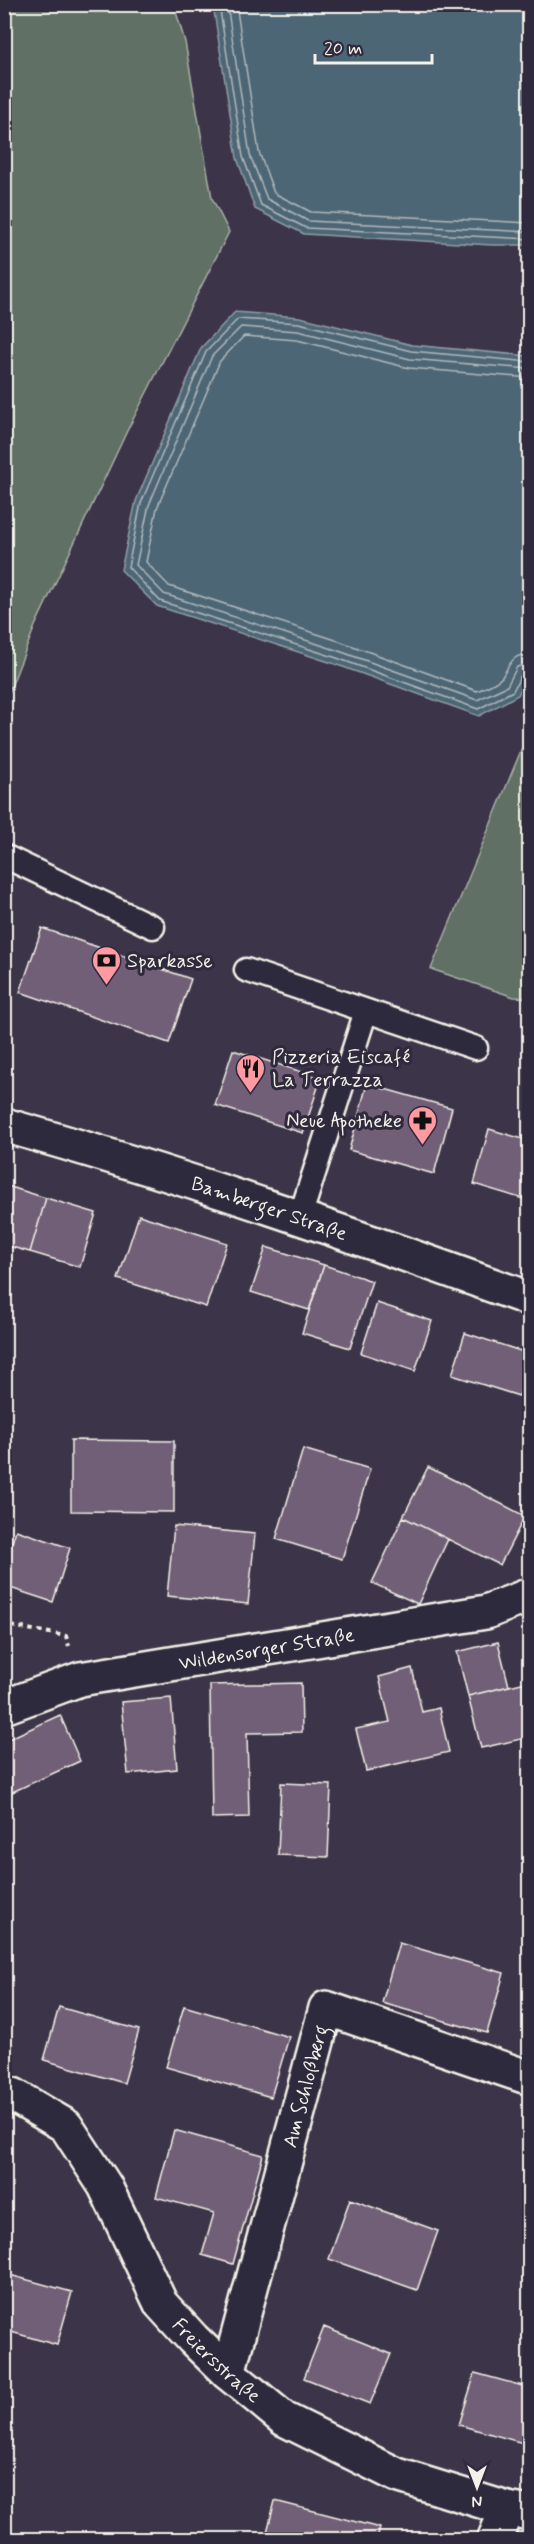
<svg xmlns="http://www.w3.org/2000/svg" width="534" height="2544" viewBox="0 0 534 2544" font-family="Mynerve,sans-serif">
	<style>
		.green { fill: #606f65; stroke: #aab0a6; stroke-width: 1.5 }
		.water { fill: #4d6676; stroke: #909ea4; stroke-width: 1.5 }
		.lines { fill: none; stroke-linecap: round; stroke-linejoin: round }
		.shore { stroke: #b1b9ba; stroke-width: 1.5 }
		.building { fill: #715e78; stroke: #f4f1e8; stroke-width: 1.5 }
		.service-casing { stroke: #f4f1e8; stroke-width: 27 }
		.minor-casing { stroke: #f4f1e8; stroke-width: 38 }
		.secondary-casing { stroke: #f4f1e8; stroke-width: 38 }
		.path { stroke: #f4f1e8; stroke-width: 4; stroke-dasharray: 4.5 4.5; stroke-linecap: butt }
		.service { stroke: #2f2a3d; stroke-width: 22 }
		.minor { stroke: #2f2a3d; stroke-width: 33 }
		.secondary { stroke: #2f2a3d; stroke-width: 33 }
		.labels { text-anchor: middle; stroke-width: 6; stroke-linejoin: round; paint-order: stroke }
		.poi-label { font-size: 20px; fill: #f4f1e8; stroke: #2f2a3d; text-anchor: start }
		.street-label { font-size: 20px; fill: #f4f1e8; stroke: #2f2a3d }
	</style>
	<rect width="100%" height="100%" fill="#3c3449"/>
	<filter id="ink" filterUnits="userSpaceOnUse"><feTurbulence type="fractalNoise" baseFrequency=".0167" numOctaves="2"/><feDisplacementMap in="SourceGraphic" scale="12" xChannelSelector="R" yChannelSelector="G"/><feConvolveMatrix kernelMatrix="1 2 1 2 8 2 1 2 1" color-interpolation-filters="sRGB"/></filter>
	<g filter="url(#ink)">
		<path class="green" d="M5 4 174 5 185 42 212 198 229 232 127 431 35 626 5 702Z
			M529 731V998L514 997 431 969Z"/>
		<path class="water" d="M213 5H529V245H492L304 234 255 209 237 158Z
			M235 312 300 317 412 345 529 356 530 671 518 695 479 716 332 663 157 606 121 570 136 501 201 348Z"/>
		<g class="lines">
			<path class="shore" d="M219 4 243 157 261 205 306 228 530 239
				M227 4 250 155 267 199 308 221 530 232
				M236 4 259 152 274 193 311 212 530 223
				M530 362 411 351 299 323 238 319 206 352 141 503 128 567 160 601 334 657 478 709 513 691 522 673 530 670
				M530 369 410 359 298 331 241 327 212 356 149 505 136 565 164 594 336 650 477 700 507 686 517 667 530 663
				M530 378 409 368 297 340 244 336 220 361 157 508 146 562 169 586 339 641 477 691C484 688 497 683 502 677 510 664 512 654 530 654"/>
		</g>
		<path class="building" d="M42 928 191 979 169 1043 20 992Z
			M233 1050 321 1078 303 1133 215 1105Z
			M367 1084 452 1108 434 1174 349 1150Z
			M489 1129 530 1141V1201L474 1184Z
			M4 1185 46 1198 30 1252 4 1245Z
			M46 1198 96 1213 80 1267 30 1252Z
			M139 1215 227 1243 206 1307 118 1279Z
			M266 1247 324 1265 309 1310 251 1292Z
			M324 1265 372 1281 350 1348 302 1333Z
			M377 1303 432 1321 415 1371 361 1353Z
			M465 1333 530 1354V1365L519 1396 452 1375Z
			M71 1440 174 1441V1512L71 1511Z
			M303 1449 370 1469 342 1559 276 1539Z
			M428 1467 525 1516 500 1565 403 1517Z
			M403 1517 448 1539 418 1604 372 1583Z
			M174 1526 255 1534 248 1604 167 1596Z
			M16 1530 70 1548 53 1602 4 1586V1567Z
			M498 1642 509 1686 468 1696 457 1652Z
			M412 1668 422 1712 439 1708 449 1752 366 1771 356 1729 390 1722 379 1677Z
			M530 1681V1737L481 1748 468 1696Z
			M301 1683 302 1732 247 1733 249 1817 212 1818 210 1685Z
			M171 1698 177 1769 128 1774 121 1702Z
			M60 1715 80 1761 8 1794 4 1787V1741Z
			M281 1783 331 1785 328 1857 278 1855Z
			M399 1943 504 1973 487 2033 382 2003Z
			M184 2006 289 2037 271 2097 166 2067Z
			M59 2007 139 2030 124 2083 44 2060Z
			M174 2130 263 2155 233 2264 202 2255 214 2213 156 2197Z
			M350 2199 438 2231 417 2290 329 2259Z
			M6 2274 72 2292 57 2345 4 2330Z
			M324 2327 391 2354 370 2404 304 2378Z
			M475 2373 530 2388V2445L459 2425Z
			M275 2501 380 2528 377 2540H265Z"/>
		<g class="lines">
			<defs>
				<path id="service" d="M4 856 153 927
					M246 970 476 1048
					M300 1217 366 1011"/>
				<g id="minor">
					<path id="s1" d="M4 1707 80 1679 486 1612 530 1595"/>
					<path id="s2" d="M4 2093 13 2095 66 2126 105 2186 161 2304 193 2339 228 2373 284 2419 397 2475 507 2509 530 2513"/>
					<path id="s3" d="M228 2373 326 2008 530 2078"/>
					<path d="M494 2540 507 2509"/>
				</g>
				<g id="secondary">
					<path id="s4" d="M4 1125C182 1175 356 1236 530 1299"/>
				</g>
			</defs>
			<use href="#service" class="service-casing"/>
			<use href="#minor" class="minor-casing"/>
			<use href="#secondary" class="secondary-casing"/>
			<path class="path" d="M4 1610 11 1626 66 1636 69 1646"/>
			<use href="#service" class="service"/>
			<use href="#minor" class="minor"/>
			<use href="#secondary" class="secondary"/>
		</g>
	</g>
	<defs>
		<symbol id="bank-pin" viewBox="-11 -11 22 30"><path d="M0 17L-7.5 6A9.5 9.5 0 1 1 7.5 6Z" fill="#ff9aa2" stroke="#2f2a3d"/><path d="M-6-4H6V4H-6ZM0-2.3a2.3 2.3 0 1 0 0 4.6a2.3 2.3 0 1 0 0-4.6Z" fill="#111"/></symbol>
		<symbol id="restaurant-pin" viewBox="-11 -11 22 30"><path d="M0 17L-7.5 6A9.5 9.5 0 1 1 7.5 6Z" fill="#ff9aa2" stroke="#2f2a3d"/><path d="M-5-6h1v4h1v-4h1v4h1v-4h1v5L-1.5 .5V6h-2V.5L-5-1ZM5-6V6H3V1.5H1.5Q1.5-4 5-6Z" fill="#111"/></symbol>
		<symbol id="pharmacy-pin" viewBox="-11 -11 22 30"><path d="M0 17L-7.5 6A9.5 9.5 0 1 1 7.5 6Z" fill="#ff9aa2" stroke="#2f2a3d"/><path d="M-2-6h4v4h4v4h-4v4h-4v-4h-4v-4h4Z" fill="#111"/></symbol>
	</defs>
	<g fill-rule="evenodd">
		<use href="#bank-pin" x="90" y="944" width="33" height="45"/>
		<use href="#restaurant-pin" x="234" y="1052" width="33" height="45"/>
		<use href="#pharmacy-pin" x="406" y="1104" width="33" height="45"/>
	</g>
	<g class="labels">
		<g class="poi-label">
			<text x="127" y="967">Sparkasse</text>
			<text x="272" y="1063">Pizzeria Eiscafé<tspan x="272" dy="23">La Terrazza</tspan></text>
			<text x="402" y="1127" text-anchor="end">Neue Apotheke</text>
		</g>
		<g class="street-label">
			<text dy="7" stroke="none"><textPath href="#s4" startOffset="278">Bamberger Straße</textPath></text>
			<text dy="7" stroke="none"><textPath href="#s1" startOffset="270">Wildensorger Straße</textPath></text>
			<text dy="7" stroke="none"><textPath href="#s3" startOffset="297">Am Schloßberg</textPath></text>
			<text dy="7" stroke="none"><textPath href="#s2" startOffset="352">Freiersstraße</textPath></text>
		</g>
	</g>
	<rect width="534" height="2544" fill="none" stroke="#2f2a3d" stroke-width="24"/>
	<rect x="12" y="12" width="510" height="2520" fill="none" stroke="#f4f1e8" stroke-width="2" filter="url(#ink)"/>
	<g transform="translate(477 2487) rotate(180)" stroke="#2f2a3d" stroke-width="4.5" paint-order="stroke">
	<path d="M0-4.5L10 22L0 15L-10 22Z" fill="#f4f1e8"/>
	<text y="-9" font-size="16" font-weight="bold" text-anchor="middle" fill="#f4f1e8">N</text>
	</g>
	<path d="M315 54v9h117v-9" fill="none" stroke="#f4f1e8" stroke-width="3"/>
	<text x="324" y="54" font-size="18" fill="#f4f1e8" stroke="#2f2a3d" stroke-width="4.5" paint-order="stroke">20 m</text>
</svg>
